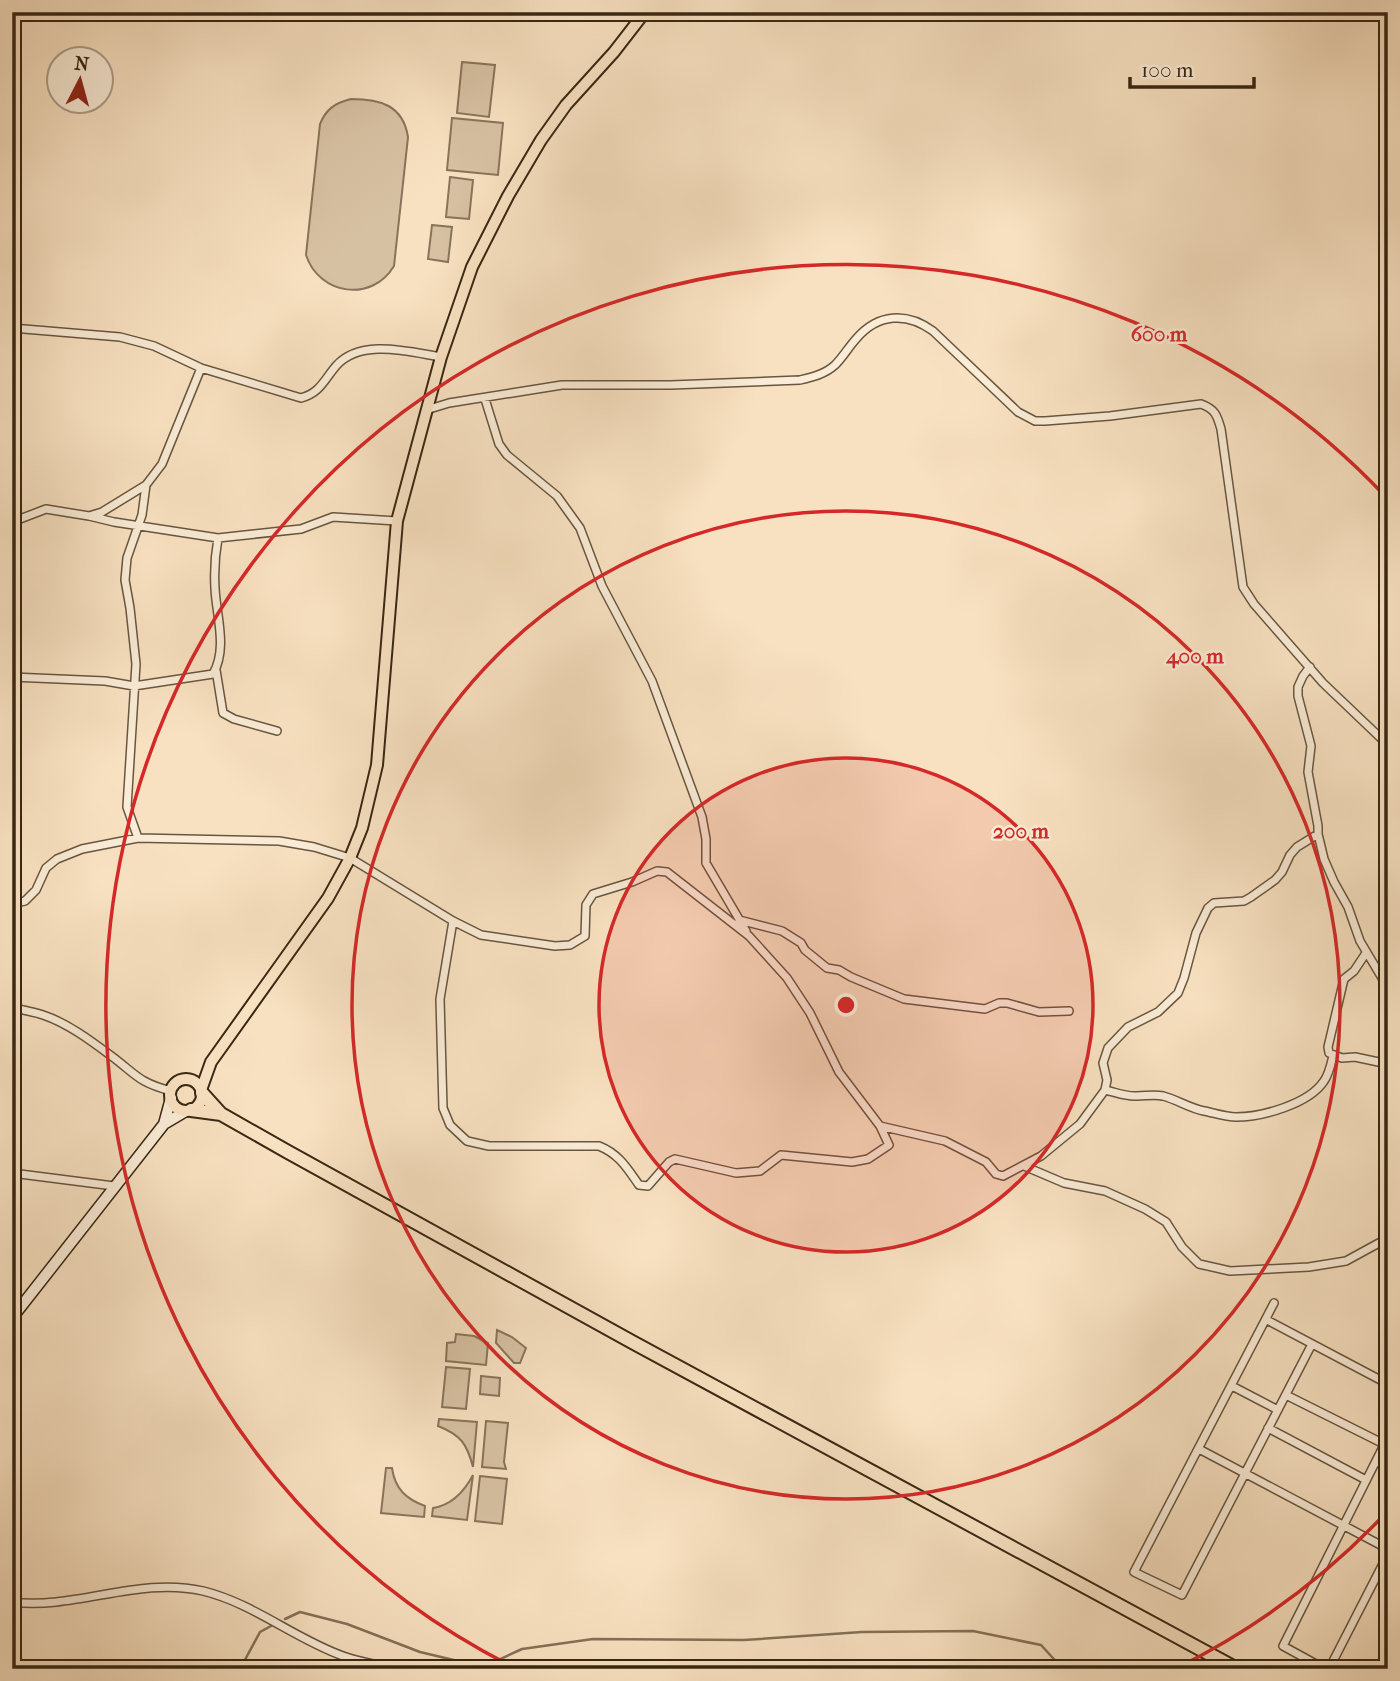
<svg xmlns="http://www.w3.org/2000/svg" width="1400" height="1681" viewBox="0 0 1400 1681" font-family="'IM FELL French Canon',serif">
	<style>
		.green { fill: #d7c1a3; stroke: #88745b; stroke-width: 2 }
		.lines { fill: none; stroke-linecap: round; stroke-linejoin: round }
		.stream { stroke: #847158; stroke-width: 2.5 }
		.street-casing { stroke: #68563e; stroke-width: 10 }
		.secondary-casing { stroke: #382713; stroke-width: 13 }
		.primary-casing { stroke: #382713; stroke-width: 14 }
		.highway-casing { stroke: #382713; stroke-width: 16 }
		.street { stroke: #faecd7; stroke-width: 7 }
		.secondary { stroke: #faecd7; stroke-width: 10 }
		.primary { stroke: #f8e1c1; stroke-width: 10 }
		.highway { stroke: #f8e1c1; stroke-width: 12 }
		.ring { fill: none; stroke: #d62828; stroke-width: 3.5 }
		.centre { fill: #d62828; stroke: #faecd7; stroke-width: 3.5 }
		.ring-label { font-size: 21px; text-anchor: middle; font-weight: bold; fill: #d62828; stroke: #faecd7; stroke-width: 5; stroke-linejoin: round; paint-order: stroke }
	</style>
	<rect width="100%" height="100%" fill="#f8e1c1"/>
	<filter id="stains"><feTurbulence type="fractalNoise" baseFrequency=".00286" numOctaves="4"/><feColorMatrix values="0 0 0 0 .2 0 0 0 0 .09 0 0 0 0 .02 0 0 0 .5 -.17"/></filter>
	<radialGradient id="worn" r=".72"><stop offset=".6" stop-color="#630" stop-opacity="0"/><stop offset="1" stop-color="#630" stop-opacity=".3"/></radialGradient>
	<path class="green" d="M462 62 495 65 489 117 457 113Z
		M351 99C380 99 403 105 408 137L394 266C372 303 319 295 306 255L320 124C326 109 335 103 351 99Z
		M452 118 503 123 498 175 447 170Z
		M450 177 473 180 469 219 446 217Z
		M432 225 452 227 448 262 428 259Z
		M497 1330 512 1337 526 1348 520 1363H514L496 1343Z
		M456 1334 474 1336 488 1343 486 1365 446 1361 447 1343 455 1342Z
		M446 1367 470 1369 466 1409 442 1407Z
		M481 1376 500 1378 499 1396 480 1394Z
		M439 1419 477 1422 473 1467C467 1444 461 1435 438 1426Z
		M486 1421 508 1423 504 1462 506 1469 482 1467Z
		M386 1468H392C395 1489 406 1499 425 1506L424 1517 381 1513Z
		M473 1475 467 1520 432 1516 433 1508C452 1505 464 1492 473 1475Z
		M480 1476 507 1479 502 1524 475 1521Z"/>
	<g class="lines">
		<path class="stream" d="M285 1619 300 1612 347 1624 420 1652 483 1667 522 1649 593 1639 744 1640 862 1632 973 1631 1041 1645 1063 1669
			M240 1669 260 1632 271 1626"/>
		<defs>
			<path id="street" d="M12 328 120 337 154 346 201 368 301 398C320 393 324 380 336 366 361 338 409 352 441 357
				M485 399 499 444 507 455 557 496 580 528 602 586 652 681 702 817 706 839V863L746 931
				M426 410 449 403 562 385H671L800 380C813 377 825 374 835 365 843 357 848 348 856 339 878 313 907 312 933 331L1018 412 1035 421H1045L1110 416 1201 404C1215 409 1217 415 1221 429L1243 587 1254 604 1323 683 1388 745
				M89 516 114 522 218 538 301 529 333 517 397 521
				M12 522 46 509 89 516 102 512 146 485 162 464 201 368
				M216 670 223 713 234 719 277 731
				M12 677 105 681 134 686 213 674C228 648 216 615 215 588 214 571 215 555 218 538
				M1318 834 1324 859 1334 882 1348 907 1360 941 1388 988
				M138 838 127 807 136 664 130 608 125 580 127 558 142 515 146 485
				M12 904 25 901 36 890 46 868 57 859 82 849 138 838 279 841 314 847 350 858 453 921 481 935 555 946 570 945 585 936 586 905 593 894 632 882 657 871 667 872 749 936 787 978 810 1013 839 1072 880 1126 889 1145 868 1159 852 1162 781 1155 760 1171 736 1173 675 1159 669 1162 648 1186 639 1185C627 1168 619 1154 599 1146H489L467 1141 450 1125 443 1108 440 999 453 921
				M739 920 782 931 801 943 805 950 827 968 839 970 851 977 904 999 985 1009 999 1003H1007L1039 1012 1069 1011
				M1366 953 1354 971 1344 979 1328 1047 1329 1053 1342 1058 1355 1057 1388 1064
				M12 998 16 1008C25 1011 35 1012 43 1015 67 1023 90 1040 110 1055 136 1074 137 1082 171 1091
				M1105 1090C1115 1092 1126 1097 1137 1096 1146 1096 1154 1094 1163 1096 1178 1100 1189 1108 1204 1111 1214 1113 1226 1117 1236 1117 1262 1117 1309 1104 1324 1081 1329 1074 1331 1064 1333 1056
				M1388 1101 1385 1123 1388 1184
				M880 1126 945 1141 986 1162 996 1174 1003 1176 1041 1156 1080 1124 1105 1090 1107 1080 1103 1063 1108 1048 1128 1027 1158 1012 1178 993 1184 978 1196 933 1208 908 1214 903 1244 901 1251 897 1275 880 1282 872 1290 855 1297 847 1318 834V826L1308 772 1311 746 1298 696V687L1303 676 1310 667
				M1024 1166 1064 1183 1105 1191 1145 1209 1166 1222 1182 1247 1199 1264 1230 1271 1309 1267 1346 1261 1388 1238
				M12 1173 114 1186
				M1274 1303 1134 1572 1182 1595 1312 1344
				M1267 1320 1388 1384
				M1232 1386 1278 1410
				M1286 1395 1384 1444
				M1268 1428 1366 1480
				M1199 1449 1388 1549
				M1376 1461 1388 1467
				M12 1602C76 1610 139 1576 203 1591 253 1603 295 1639 343 1656 365 1664 388 1666 411 1669
				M1325 1669 1283 1646 1388 1437
				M1329 1669 1388 1554"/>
			<path id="secondary" d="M164 1124 171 1098
				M12 1318 164 1124 186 1111"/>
			<path id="primary" d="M170 1095a16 16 0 1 1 32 0a16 16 0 1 1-32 0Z
				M201 1090 211 1062 328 898 350 858 362 828 377 765 397 521 441 357 472 267 508 196 541 140 566 105 614 52 645 12"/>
			<path id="highway" d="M202 1093 221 1114 288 1152 634 1343 1237 1669
				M191 1110 221 1114"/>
		</defs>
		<use href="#street" class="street-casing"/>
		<use href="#secondary" class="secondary-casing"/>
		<use href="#primary" class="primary-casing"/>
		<use href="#highway" class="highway-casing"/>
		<use href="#street" class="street"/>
		<use href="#secondary" class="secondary"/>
		<use href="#primary" class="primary"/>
		<use href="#highway" class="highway"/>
	</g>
	<circle cx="846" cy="1005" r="247" fill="#d62828" fill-opacity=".12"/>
	<g class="ring">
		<circle cx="846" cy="1005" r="247"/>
		<circle cx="846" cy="1005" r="494"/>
		<path d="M1384 1515A741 741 0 0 1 1177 1668M515 1668A741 741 0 1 1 1384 495"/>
	</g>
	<circle cx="846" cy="1005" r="10" class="centre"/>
	<g class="ring-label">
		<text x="1159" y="341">600 m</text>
		<text x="1195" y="663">400 m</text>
		<text x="1021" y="838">200 m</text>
	</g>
	<rect width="1400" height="1681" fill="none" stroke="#f8e1c1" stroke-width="42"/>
	<rect x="14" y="14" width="1372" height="1653" fill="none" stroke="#382713" stroke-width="3.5"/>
	<rect x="21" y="21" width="1358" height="1639" fill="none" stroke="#382713" stroke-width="2"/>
	<g transform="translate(80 80) rotate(6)"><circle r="33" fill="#faecd7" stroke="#ac9d89" stroke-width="2"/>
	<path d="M0-5L12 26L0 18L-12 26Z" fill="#8f2418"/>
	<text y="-10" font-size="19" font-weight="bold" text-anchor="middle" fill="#382713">N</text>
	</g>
	<path d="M1130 77v10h124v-10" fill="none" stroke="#382713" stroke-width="3.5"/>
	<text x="1141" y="77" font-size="21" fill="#382713" stroke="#faecd7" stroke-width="5" paint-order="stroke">100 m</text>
	<rect width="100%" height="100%" filter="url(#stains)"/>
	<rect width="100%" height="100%" fill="url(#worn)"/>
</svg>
